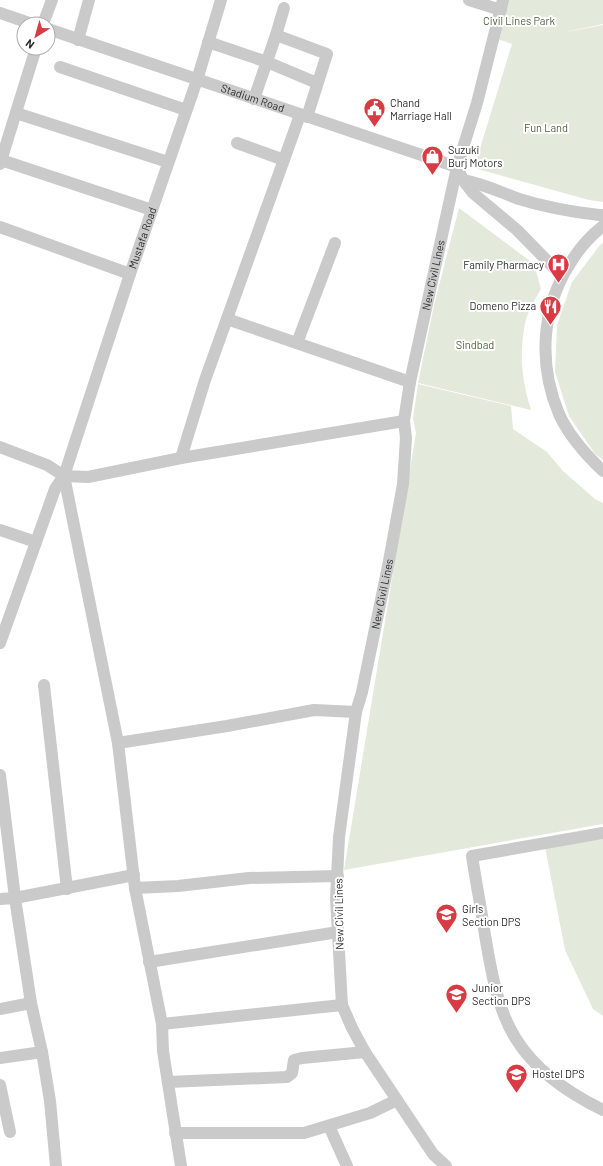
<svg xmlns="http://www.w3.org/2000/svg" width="603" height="1166" viewBox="0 0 603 1166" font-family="Barlow,sans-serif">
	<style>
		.green { fill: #e3e9db }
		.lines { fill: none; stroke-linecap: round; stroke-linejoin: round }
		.minor { stroke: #cacaca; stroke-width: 12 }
		.labels { text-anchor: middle; stroke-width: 4; stroke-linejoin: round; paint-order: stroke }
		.park-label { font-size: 11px; fill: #4f653e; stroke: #fff }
		.street-label { font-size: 11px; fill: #2d2d2d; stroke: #fff }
		.poi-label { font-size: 11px; fill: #2d2d2d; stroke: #fff; text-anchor: start }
	</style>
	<rect width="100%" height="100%" fill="#fff"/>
	<path class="green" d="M501 0H603V24L561 33 603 25V202L589 200 474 168 512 44 492 37Z
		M459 208 534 264 541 289C535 299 529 309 526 320 524 325 524 331 523 336 520 363 523 384 531 410L418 383 434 305Z
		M603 243V460L595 454 569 416 555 372 557 325 572 282 600 245Z
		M418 384 511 406 513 429 547 452 563 471 595 499 603 503V824L344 870 416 433 413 418Z
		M603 839V1016L593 1009 565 950 545 847Z"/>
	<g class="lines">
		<g class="minor">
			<path d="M469 0 501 10"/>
			<path d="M0 13 32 24"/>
			<path d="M43 24 52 0"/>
			<path id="s1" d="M48 29 457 167"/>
			<path d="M276 35 284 8"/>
			<path d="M78 40 89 0"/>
			<path d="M208 42 267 62 317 83"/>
			<path d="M60 67 186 110"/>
			<path d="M254 99 276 35 327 54 307 117"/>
			<path d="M16 113 168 162"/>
			<path d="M237 143 284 160"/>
			<path d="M1 160 152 210"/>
			<path d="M0 164 36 48"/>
			<path d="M457 167 463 180 473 193 517 230 562 276"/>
			<path d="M463 180C484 184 500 192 519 199 545 207 572 212 599 215H603"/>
			<path d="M603 226C590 236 579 249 571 262 541 308 538 364 559 414 569 436 585 454 603 471"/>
			<path d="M0 227 130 274"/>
			<path d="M229 316 227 319 410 382"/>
			<path d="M297 343 335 243"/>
			<path d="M0 447 47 465 64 476 88 477 181 458 404 421"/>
			<path d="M181 458 205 380 300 115"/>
			<path d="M64 476 118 743 135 888 162 1024 163 1051 181 1166"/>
			<path d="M0 530 36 542"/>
			<path id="s2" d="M0 643 55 489 64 476 130 274 197 80 221 0"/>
			<path d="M44 685 67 889"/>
			<path d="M118 743 227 726 314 710 356 712"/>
			<path d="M0 775 15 898 31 1003 42 1052 50 1101 56 1166"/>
			<path d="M603 833 472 856C476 882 481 908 485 935 491 970 497 1009 516 1039 536 1071 570 1094 603 1110"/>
			<path d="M135 888 178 886 249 878 338 876"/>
			<path d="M0 899 15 898 134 875"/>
			<path d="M149 962 338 932"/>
			<path d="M0 1009 31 1003"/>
			<path d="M162 1024 342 1005"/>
			<path d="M0 1058 42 1052"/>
			<path d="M168 1082 287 1077 292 1073 294 1060 302 1058 365 1052"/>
			<path d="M0 1085 10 1132"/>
			<path d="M329 1126 347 1166"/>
			<path d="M175 1133H304L370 1113 397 1100"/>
			<path id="s3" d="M446 1166 433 1154 365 1052 352 1028 342 1005 336 898 339 837 356 712 362 692 389 561 403 484 406 438 404 421 410 382 457 167 477 103 503 0"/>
		</g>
	</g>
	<defs>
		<symbol id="civic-pin" viewBox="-11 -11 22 30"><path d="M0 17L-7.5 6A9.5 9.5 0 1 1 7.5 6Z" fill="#d83b43" stroke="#fff"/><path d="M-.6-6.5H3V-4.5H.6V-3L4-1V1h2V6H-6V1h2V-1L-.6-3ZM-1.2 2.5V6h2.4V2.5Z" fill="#fff"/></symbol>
		<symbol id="shop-pin" viewBox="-11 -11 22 30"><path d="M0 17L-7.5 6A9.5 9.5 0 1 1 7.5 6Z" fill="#d83b43" stroke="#fff"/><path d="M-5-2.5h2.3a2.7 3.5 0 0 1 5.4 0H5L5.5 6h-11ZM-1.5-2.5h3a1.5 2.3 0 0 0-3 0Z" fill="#fff"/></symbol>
		<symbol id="hospital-pin" viewBox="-11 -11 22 30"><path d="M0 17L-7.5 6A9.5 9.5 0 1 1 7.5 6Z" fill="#d83b43" stroke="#fff"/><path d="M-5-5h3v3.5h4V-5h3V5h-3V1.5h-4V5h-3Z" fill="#fff"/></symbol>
		<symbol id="restaurant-pin" viewBox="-11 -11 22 30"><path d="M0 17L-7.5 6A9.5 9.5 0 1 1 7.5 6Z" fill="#d83b43" stroke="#fff"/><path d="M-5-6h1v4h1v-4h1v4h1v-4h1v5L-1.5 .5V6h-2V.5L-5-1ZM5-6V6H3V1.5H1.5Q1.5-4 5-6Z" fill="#fff"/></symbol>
		<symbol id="school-pin" viewBox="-11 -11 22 30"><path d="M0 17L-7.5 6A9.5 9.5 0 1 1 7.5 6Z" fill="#d83b43" stroke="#fff"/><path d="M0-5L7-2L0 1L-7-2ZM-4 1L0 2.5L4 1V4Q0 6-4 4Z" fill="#fff"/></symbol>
	</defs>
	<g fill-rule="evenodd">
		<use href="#civic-pin" x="362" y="96" width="25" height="34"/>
		<use href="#shop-pin" x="420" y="144" width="25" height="34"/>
		<use href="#hospital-pin" x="546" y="252" width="25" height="34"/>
		<use href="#restaurant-pin" x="538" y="294" width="25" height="34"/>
		<use href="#school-pin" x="434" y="902" width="25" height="34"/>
		<use href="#school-pin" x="444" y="982" width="25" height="34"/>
		<use href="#school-pin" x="504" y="1062" width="25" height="34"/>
	</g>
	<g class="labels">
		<g class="park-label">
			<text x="519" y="25">Civil Lines Park</text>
			<text x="546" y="132">Fun Land</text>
			<text x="475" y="349">Sindbad</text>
		</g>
		<g class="street-label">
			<text dy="4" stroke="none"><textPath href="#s1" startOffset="216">Stadium Road</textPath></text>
			<text dy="4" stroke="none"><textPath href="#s2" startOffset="430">Mustafa Road</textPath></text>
			<text dy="4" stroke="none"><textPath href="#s3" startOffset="932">New Civil Lines</textPath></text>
			<text dy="4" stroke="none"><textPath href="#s3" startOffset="608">New Civil Lines</textPath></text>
			<text transform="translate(339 914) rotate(-91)" y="4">New Civil Lines</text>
		</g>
		<g class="poi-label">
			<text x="390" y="107">Chand<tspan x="390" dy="13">Marriage Hall</tspan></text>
			<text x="448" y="154">Suzuki<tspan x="448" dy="13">Burj Motors</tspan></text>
			<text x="544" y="269" text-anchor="end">Family Pharmacy</text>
			<text x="536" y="310" text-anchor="end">Domeno Pizza</text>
			<text x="462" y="913">Girls<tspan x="462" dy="13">Section DPS</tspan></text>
			<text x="472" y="992">Junior<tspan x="472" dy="13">Section DPS</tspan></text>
			<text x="532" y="1078">Hostel DPS</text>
		</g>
	</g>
	<g transform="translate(36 36) rotate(217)"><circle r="19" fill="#ffffff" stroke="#ababab"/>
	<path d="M0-3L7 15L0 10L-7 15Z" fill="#d83b43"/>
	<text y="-6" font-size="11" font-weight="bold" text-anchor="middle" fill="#2d2d2d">N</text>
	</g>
</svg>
